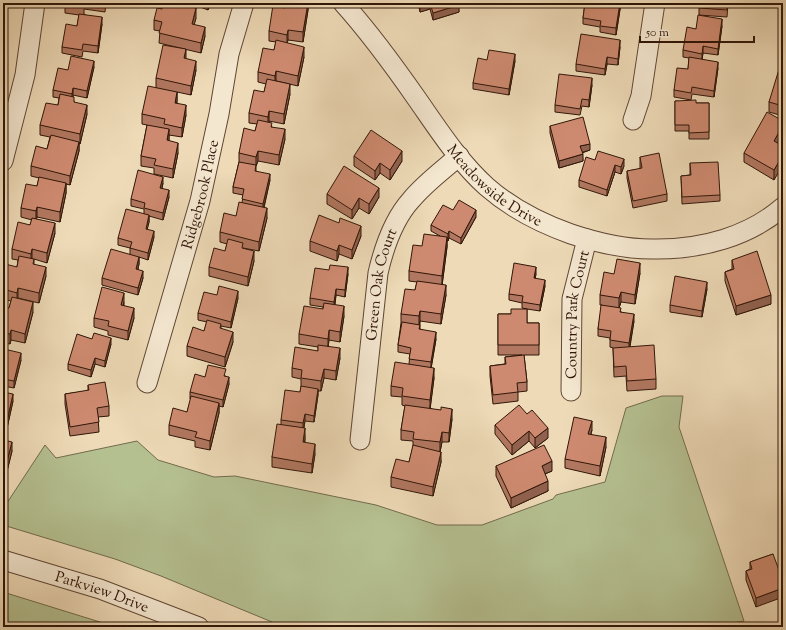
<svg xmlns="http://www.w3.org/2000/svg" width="786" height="630" viewBox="0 0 786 630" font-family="'Sorts Mill Goudy',serif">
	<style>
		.green { fill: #b5c091; stroke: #726b4c }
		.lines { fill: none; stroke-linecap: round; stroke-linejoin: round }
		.minor-casing { stroke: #604734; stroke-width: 21 }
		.minor { stroke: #f4e7d0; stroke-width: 19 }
		.wall { fill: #b17760; stroke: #301608 }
		.shaded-wall { fill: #90614e; stroke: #301608 }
		.building { fill: #ce8a70; stroke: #301608 }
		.labels { text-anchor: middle; stroke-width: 3; stroke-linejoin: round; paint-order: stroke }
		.street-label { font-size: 15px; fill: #301608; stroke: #f4e7d0 }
	</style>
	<rect width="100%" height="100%" fill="#eedab7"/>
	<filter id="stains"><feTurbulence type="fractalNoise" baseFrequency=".005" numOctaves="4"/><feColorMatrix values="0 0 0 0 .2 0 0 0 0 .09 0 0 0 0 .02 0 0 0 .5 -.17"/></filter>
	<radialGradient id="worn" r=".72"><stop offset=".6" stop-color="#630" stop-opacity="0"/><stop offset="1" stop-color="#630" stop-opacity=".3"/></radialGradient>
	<path class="green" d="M662 396H683L679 427 744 621 711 627H284L161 576 115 559 3 525V509L45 445 56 458 137 441 158 460 214 477 235 476 376 505 437 525H482L553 499 556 495 605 482 626 408Z
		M3 592 116 627H3Z"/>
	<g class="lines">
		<defs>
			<g id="minor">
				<path id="s1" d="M343 3C370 33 394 66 417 99 438 129 459 162 487 187 511 208 540 223 571 234 598 243 627 250 657 249 702 249 748 237 783 207"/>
				<path d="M633 120 641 96 655 3"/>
				<path d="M3 161 25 75 35 3"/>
				<path id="s2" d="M147 383 200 201 219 114 229 54 244 3"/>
				<path id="s3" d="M571 391 572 299 587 239"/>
				<path id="s4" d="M360 440 378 273C384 247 393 220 411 200 425 183 443 170 459 156"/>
				<path id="s5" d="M3 560 100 589 199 627"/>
			</g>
		</defs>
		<use href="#minor" class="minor-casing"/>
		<use href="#minor" class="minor"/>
	</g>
	<path class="wall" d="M3 3H5L4 18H3Z
		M65 3H106L105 12 84 9V14L102 24 98 53 83 51 82 57 62 53V47L77 26 79 15 65 13Z
		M190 3H211L208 10Z
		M308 3V10L303 42 288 40 287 43 304 57 298 86 276 81 290 94 284 124 269 121V122L272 127 285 139 279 165 258 161 256 166V171L270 180 264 208 267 218 259 251 243 248 254 261 248 286 209 276V267L225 251 227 244 220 242V232L236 216 242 203 243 195 233 193V187L239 162V153L255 131 257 124 249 123V113L264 92 266 84 258 82V72L274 50 276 42 269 41V31L285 8Z
		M418 3H458L459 12 433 20 430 9 420 12Z
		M585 3H621L616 35 600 32V27L583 24V18Z
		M699 3H728L727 17 699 15Z
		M196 18 194 24 205 36 201 53 159 43 160 31 154 30V20Z
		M722 26 718 55 703 53 702 59 718 68 714 97 692 94 691 100 674 97V90L688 69 689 58 683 57V50L696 29Z
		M620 47 618 65 607 64 605 75 576 71V64Z
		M186 59 196 70 191 95 177 92V103L186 115 182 137 169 135V141L178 153 173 178 154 174V168L141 166V156L147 125 142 124V114L156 87V78Z
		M487 60 515 61 509 95 473 89V83Z
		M94 67 87 98 73 95V97L74 102 87 114 80 144H79V151L70 185 66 184V193L60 222 37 217 36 219 55 233 47 263 34 259V264L46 276 39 303 18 298V299L33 312 25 343 11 340 10 344 3 343V307L9 308 11 301 3 299V274L17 267 18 260 12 259V249L30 225 32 220 21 217V208L37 186 39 178 31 176V166L47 149 50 137 40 135V125L58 105 59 98 53 97V90L68 70Z
		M783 67V116L769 112V102Z
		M592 85 589 107 582 106 580 115 555 112V105Z
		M675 101 696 103H709V139H689V131H675Z
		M550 126 590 150 582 153 583 161 559 168 550 133Z
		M778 143 774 180 744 162V153Z
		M354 156 402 161 390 180 380 173 375 180 354 166Z
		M640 157 667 194V201L633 208 627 178V171L640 169Z
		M595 160 624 166 621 174 615 172 607 196 579 187V180Z
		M690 163 720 195V201L682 204 681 176 690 175Z
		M163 183 162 189 169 197 163 220 149 216V222L147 229 154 237 148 260 139 257V264L138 269 143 278 138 295 102 285V278L130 254V248L118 245V238L144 214V209L131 206V199Z
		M327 194 379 197 369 214 359 208 352 219 327 204Z
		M453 210 476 217 461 244 449 238 448 241H447V247L442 285 446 295 441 324 420 321V329L436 339 431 368 434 378 430 408 452 419 449 442H442L440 452 441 462 433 496 391 487V477L409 462 413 447V441L401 440V430L405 406 402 405V397L391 396V386L409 364 410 354 398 352V345L401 323V314L415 290 417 282 409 281V271L422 246 440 236 431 231V225Z
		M361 236 352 259 339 254 337 261 310 251V241Z
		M732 260 771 304 736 315 725 281V272L732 269Z
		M783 268V284L781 283V273Z
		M640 273 635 304 621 302 619 308 621 312 634 321 630 347 656 379V389L627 391 626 376 614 377 613 348 610 347V338L598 336V329L602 305H600V295L614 274Z
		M348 274 345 297 336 295 335 305 344 316 340 342 329 340 328 346 340 358 336 380 324 378 321 391H318V395L314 422 305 421 304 428 305 438V443L315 454 312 473 272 467V457L281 424V420L300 392 301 387V379L292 377V368L318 351V347L299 344V334L323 309V307L310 305V298Z
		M536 274 535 278 545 286 540 311 527 309V323H539V355H524L527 382V391L518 392V401L493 404 490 376V366L505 364V357L522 355H498V314H511L527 309 522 308V303L509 300V294Z
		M707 289 702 317 670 312V305Z
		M217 295 238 298 231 328 221 326V329L233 342 225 367 187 356V346L204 331 207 322 198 320V313Z
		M124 302V305L134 318 128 340 108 335V331L94 327V318Z
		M3 343 6 350 21 360 14 388 3 386Z
		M111 344 105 367 95 364 91 377 68 370V364Z
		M226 376 229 384 223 407 219 406V413L210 450 195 447V441L169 435V425L187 412 191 399H190V392L205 377Z
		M88 385 109 406V416L98 417 99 432 70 436 65 404V394L88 391Z
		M3 392 13 401 7 428V427V437L6 440 12 451 7 471 3 470Z
		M527 414 548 438 535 448 529 441 512 455 495 434V425Z
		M592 430 591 434 606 447 600 476 565 468V459Z
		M496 466 552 471 545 474 548 491 511 508 496 476Z
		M773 554 756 607 746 580V571L750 569V562Z"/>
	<path class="shaded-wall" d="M4 3H5L4 18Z
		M208 3H211L208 10Z
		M308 3V10L303 42V32Z
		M427 3H430V9L420 12V5Z
		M620 3H621L616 35V28Z
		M459 5V12L433 20V13Z
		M196 8V18L192 33V24Z
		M102 17V24L98 53V46Z
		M722 19V26L718 55V49Z
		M205 27V36L201 53V43Z
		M288 30V40L287 44V35Z
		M620 40V47L618 65V59Z
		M703 46V53L702 60V54Z
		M304 47V57L298 86V76Z
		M186 49V59L184 58Z
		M515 54V61L509 95V89Z
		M607 57V64L605 75V69Z
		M94 61V67L87 98V91Z
		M196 61V70L191 95V86Z
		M718 62V68L714 97V91Z
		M276 71V81L275 86V76Z
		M592 78V85L589 107V100Z
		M290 84V94L284 124V114Z
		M73 88V95L72 101V94Z
		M177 92V101L175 112V103Z
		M87 105V114L80 144V134Z
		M186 105V115L182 137V128Z
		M269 111V121L268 127V117Z
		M783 125V135L774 150V141Z
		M169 129V139L167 150V140Z
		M285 129V139L279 165V155Z
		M79 142V151L70 185V176Z
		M178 143V153L173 178V169Z
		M590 144V150L580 153V146Z
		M258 151V161L256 166V157Z
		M402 151V161L390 180V170Z
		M583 154V161L559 168V161Z
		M783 155V165L774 180V170Z
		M624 159V166L621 174V167Z
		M380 163V173L375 180V171Z
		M615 165V172L607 196V190Z
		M270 174V180L263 210V204Z
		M163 177V183L160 195V188Z
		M66 183V193L60 222V212Z
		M379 188V197L369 214V204Z
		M169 190V197L163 220V213Z
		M359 198V208L352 219V210Z
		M37 207V217L36 221V211Z
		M267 208V218L259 251V242Z
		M476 210V217L461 244V238Z
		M149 215V222L146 235V229Z
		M55 223V233L47 263V253Z
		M361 226V236L352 259V250Z
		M154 231V237L148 260V253Z
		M449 231V238L448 241V234Z
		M447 237V247L442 286V276Z
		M339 245V254L337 261V251Z
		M32 249V259L31 263V254Z
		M254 251V261L248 286V277Z
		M139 257V264L136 276V269Z
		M640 263V273L635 304V295Z
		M46 267V276L39 303V293Z
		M348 267V274L345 297V290Z
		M536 267V274L534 285V278Z
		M143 271V278L138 295V288Z
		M545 280V286L540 311V305Z
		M707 282V289L702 317V311Z
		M446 285V295L441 324V314Z
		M18 288V298L17 302V293Z
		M336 289V295L334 309V302Z
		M238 291V298L231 328V322Z
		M621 292V302L619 308V298Z
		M124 293V302L121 314V305Z
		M771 295V304L736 315V306Z
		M33 302V312L25 343V334Z
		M344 306V316L340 342V332Z
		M134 308V318L128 340V331Z
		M420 311V321L419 326V316Z
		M634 314V321L629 350V343Z
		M11 330V340L10 344V334Z
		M329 330V340L328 348V339Z
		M233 332V342L225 367V357Z
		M436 332V339L431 369V362Z
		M111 338V344L105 367V361Z
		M340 348V358L336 380V371Z
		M21 353V360L14 388V381Z
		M95 358V364L91 377V370Z
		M434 368V378L430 410V400Z
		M324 369V378L321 391V381Z
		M229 377V384L223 407V400Z
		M318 389V395L314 422V416Z
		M13 394V401L7 428V421Z
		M219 403V413L210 450V441Z
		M452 409V419L449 442V433Z
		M305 414V421L303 430V423Z
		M592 421V430L588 443V434Z
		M7 427V437L4 450V440Z
		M305 428V438L303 452V442Z
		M548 428V438L535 448V438Z
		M529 431V441L512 455V445Z
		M442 432V442L440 452V442Z
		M606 437V447L600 476V466Z
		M12 442V451L7 471V461Z
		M315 444V454L312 473V464Z
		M441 452V462L433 496V487Z
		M552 461V471L542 475V466Z
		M548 481V491L511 508V498Z
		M783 588V597L756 607V598Z"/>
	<path class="building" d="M3 3H4V8H3Z
		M65 3H84L83 6 65 4Z
		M163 3H173L196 8 192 24 205 27 201 43 159 33 162 22 154 20 157 8 162 9Z
		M286 3H308L303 32 288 30 287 35 269 31 273 5 285 8Z
		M420 3H427L420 5Z
		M430 3H458L459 5 433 13Z
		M585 3H620L616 28 600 26 601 21 583 18Z
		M699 3H727V10L699 8Z
		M79 14 102 17 98 46 83 44 82 50 62 47 66 24 77 26Z
		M698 15 722 19 718 49 703 46 702 54 683 50 687 27 696 29Z
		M581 34 620 40 618 59 607 57 605 69 576 64Z
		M276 40 304 47 298 76 276 71 275 76 258 72 263 48 274 50Z
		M163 45 186 49 184 58 196 61 191 86 156 78Z
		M489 50 515 54 509 89 473 83 478 58 487 60Z
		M71 56 94 61 87 91 73 88 72 94 53 90 58 68 68 70Z
		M689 57 718 62 714 91 692 87 691 93 674 90 677 68 688 69Z
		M780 66 783 67V106L769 102Z
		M559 74 592 78 589 100 582 99 580 109 555 105Z
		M267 79 290 84 284 114 269 111 268 117 249 113 254 90 264 92Z
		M148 86 177 92 175 103 186 105 182 128 164 124 165 119 142 114Z
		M60 94 74 97V102L87 105 80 134 40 125 46 103 58 105Z
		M696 100V103H709V132L689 133V125H675V101Z
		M767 112 783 121V125L774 141 783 146V155L774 170 744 153Z
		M583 117 590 144 580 146 583 154 559 161 550 126Z
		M258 120 272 123 271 127 285 129 279 155 258 151 256 157 239 153 244 128 255 131Z
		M147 125 169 129 167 140 178 143 173 169 154 165 156 159 141 156Z
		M371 130 402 151 390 170 380 163 375 171 354 156Z
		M51 135 79 142 70 176 31 166 36 146 47 149Z
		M598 151 624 159 621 167 615 165 607 190 579 180 586 157 595 160Z
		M659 153 667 194 633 201 627 171 642 168 640 157Z
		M239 162 256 165 255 171 270 174 263 204 242 199 244 189 233 187Z
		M718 162 720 195 682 197 681 176 691 175 690 163Z
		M344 166 379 188 369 204 359 198 352 210 327 194Z
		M138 170 163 177 160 188 169 190 163 213 144 208 145 203 131 199Z
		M39 177 66 183 60 212 37 207 36 211 21 208 26 184 37 186Z
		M459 200 476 210 461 238 449 231 448 234 431 225 443 205 453 210Z
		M239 202 267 208 259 242 220 232 224 213 236 216Z
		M126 209 149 215 146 229 154 231 148 253 130 248 132 242 118 238Z
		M319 215 339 223 340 218 361 226 352 250 339 245 337 251 310 241Z
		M32 218 55 223 47 253 32 249 31 254 12 249 18 222 30 225Z
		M424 234 447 237 442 276 409 271 413 245 422 246Z
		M228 239 243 243 242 248 254 251 248 277 209 267 214 248 225 251Z
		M111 249 139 257 136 269 143 271 138 288 102 278Z
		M757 251 771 295 736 306 725 272 734 269 732 260Z
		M19 256 34 259 33 264 46 267 39 293 18 288 17 293 3 289V274L5 264 17 267Z
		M617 259 640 263 635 295 621 292 619 298 600 295 604 272 614 274Z
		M514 263 536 267 534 278 545 280 540 305 522 302 523 296 509 294Z
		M330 265 348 267 345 290 336 289 334 302 310 298 315 268 329 270Z
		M783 268V274L781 273Z
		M675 276 707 282 702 311 670 305Z
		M417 281 446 285 441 314 420 311 419 316 401 314 405 289 415 290Z
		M219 286 238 291 231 322 198 313 204 292 217 295Z
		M102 287 124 293 121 305 134 308 128 331 108 326 109 321 94 318Z
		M12 297 33 302 25 334 11 330 10 334 3 333V307L9 308Z
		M324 303 344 306 340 332 329 330 328 339 299 334 304 306 323 309Z
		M601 305 621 308 620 312 634 314 629 343 610 340 611 331 598 329Z
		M511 309H527V323H539V345H498V314H511Z
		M207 320 221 324 220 328 233 332 225 357 187 346 193 327 204 331Z
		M402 322 420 325 419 329 436 332 431 362 409 359 411 348 398 345Z
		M94 333 111 338 105 361 95 358 91 370 68 364 77 334 92 339Z
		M3 343 6 344 4 349 21 353 14 381 3 379Z
		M318 345 340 348 336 371 324 369 321 381 301 378 302 370 292 368 295 347 318 351Z
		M654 345 656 379 627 381 626 366 614 367 613 348Z
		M524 355 527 382 517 383 518 392 493 395 490 366 506 364 505 357Z
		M395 362 434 368 430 400 402 396 403 388 391 386Z
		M208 365 226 369 224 376 229 377 223 400 190 392 195 374 205 377Z
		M105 382 109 406 97 408 99 422 70 427 65 394 89 390 88 385Z
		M301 386 318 389 314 416 305 414 303 423 281 420 285 390 300 392Z
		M3 392 13 394 7 421 3 420Z
		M191 396 219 403 210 441 195 437 197 432 169 425 173 408 187 412Z
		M405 405 441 410V407L452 409 449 433 442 432 440 442 413 439 414 432 401 430Z
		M519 405 527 414 532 410 548 428 535 438 529 431 512 445 495 425Z
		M574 417 592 421 588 434 606 437 600 466 565 459Z
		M277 424 305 428 303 442 315 444 312 464 272 457Z
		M3 427H7L4 440 12 442 7 461 3 460Z
		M413 445 441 452 433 487 391 477 396 459 409 462Z
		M544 445 552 461 542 466 548 481 511 498 496 466Z
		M773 554 783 581V588L756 598 746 571 752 569 750 562Z"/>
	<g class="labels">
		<g class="street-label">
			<text dy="5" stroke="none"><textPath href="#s1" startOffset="239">Meadowside Drive</textPath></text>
			<text dy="5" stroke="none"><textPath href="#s2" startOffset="196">Ridgebrook Place</textPath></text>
			<text dy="5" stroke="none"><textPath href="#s4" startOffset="157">Green Oak Court</textPath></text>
			<text dy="5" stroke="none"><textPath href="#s3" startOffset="77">Country Park Court</textPath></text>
			<text dy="5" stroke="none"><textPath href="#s5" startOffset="104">Parkview Drive</textPath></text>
		</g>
	</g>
	<rect width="786" height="630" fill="none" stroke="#eedab7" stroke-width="16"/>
	<rect x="4" y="4" width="778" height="622" fill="none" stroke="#301608" stroke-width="2"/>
	<rect x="8" y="8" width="770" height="614" fill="none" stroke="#301608"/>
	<path d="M640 36v6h114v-6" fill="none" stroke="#301608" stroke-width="2"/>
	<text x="646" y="36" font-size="12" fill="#301608" stroke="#f4e7d0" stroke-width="3" paint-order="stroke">50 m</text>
	<rect width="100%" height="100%" filter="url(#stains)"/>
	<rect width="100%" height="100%" fill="url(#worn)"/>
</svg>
